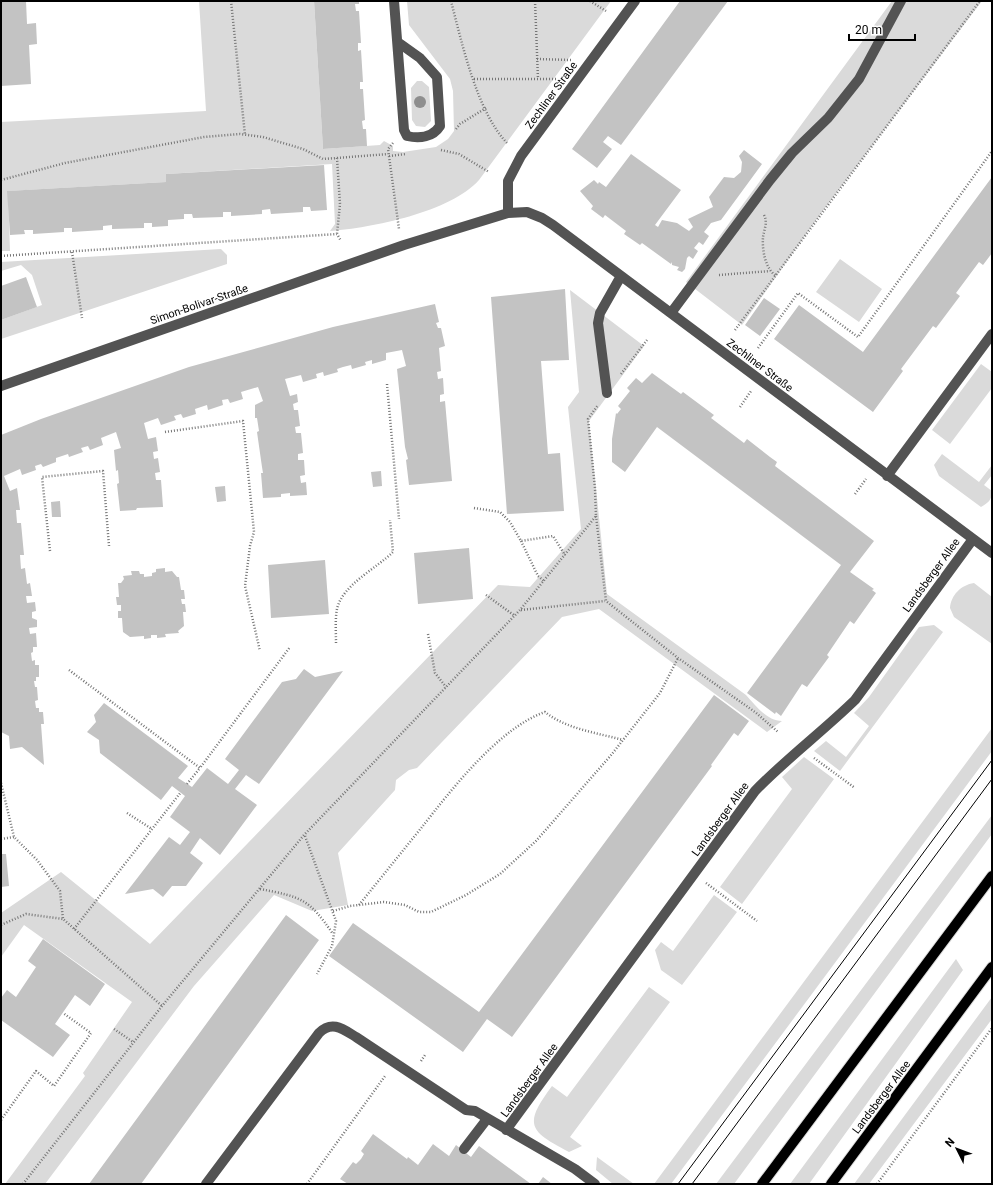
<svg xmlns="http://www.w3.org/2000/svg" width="993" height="1185" viewBox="0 0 993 1185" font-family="Roboto,sans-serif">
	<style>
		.green { fill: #dadada }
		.building { fill: #c3c3c3 }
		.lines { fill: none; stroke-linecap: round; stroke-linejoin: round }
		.major-casing { stroke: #dbdbdb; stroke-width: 12 }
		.path { stroke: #757575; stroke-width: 2.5; stroke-dasharray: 1 2; stroke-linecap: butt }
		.minor { stroke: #535353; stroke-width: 10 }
		.major { stroke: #000; stroke-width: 10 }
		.tram { stroke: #000; stroke-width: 1 }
		.tree { fill: #8e8e8e }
		.labels { text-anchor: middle; stroke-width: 3; stroke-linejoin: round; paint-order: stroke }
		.street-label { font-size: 11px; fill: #000; stroke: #fff }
	</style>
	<rect width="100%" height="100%" fill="#fff"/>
	<path class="green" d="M199 1H314L323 149 380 145 384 141 393 146V151L403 152 436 147 448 139 454 131 453 91 450 79 409 25 407 1H611L479 180C451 212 371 228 330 231L335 224 332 164 166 174V182L8 191 10 251H1V122L206 111Z
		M892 1H982L819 216 742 325 686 282Z
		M417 81H422L429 87 431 121 425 127 416 126 412 120 411 88Z
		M221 249 227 255V264L1 339V320L42 305 32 275 21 265 1 271V262Z
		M840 259 882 289 859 322 816 292Z
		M570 290 644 346 589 421 607 594 746 695C755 705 767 721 782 721L767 732 599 609 562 617 417 768 409 770 396 780 395 790 338 853 348 905 312 911 274 895 194 986 45 1184H5L85 1076 83 1073 132 1002 24 925 1 957V913L61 872 150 944 498 585 530 587 581 529 568 407 579 392Z
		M981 364 992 372V388L950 444 932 430Z
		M942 454 979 482 992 465V475L984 485 992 491C992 500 988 503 981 507L939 476 934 465Z
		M974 583 992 597V644L954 617 950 608C951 595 961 585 974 583Z
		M934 625 943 632 840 771 814 751 826 741 846 757 869 726 854 713 869 697 919 627Z
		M992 728V751L671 1184H654Z
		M804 757 834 779 742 904 720 887 792 789 782 777Z
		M992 815V834L734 1184H716Z
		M714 895 737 912 682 985 661 970 655 950 661 942 673 951Z
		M956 959 963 970 809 1184H790Z
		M649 987 670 1002 570 1137 582 1146 569 1152C529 1131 523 1125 552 1086L567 1097Z
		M992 997V1019L869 1184H854Z
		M597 1157 634 1184H613L596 1170Z"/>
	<path class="building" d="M1 1H26L27 24 36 23 37 44 29 45 31 84 1 86Z
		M314 1H359V4H355L356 11H359L361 43H358V51L361 50 363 82H360V89H363L365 120 362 121 363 129H366L367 146 323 149Z
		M680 1H728L621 145 608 136 603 142 612 149 597 168 572 149Z
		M744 150 762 164 721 220 711 223 704 232 709 236 703 245 699 242 694 248 698 251 693 259 689 256 687 258 685 269 682 272 677 270 679 267 672 265V262L671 264 642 243 640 245 624 234 626 231 605 215 603 218 591 209 593 206 580 191 594 180 598 184 599 182 606 187 631 154 681 190 655 225 658 227 662 220 677 223 689 231 693 227 688 219 713 207 709 197 724 177 734 178 741 172 742 162 739 156Z
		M324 165 327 210 311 211 310 207H303V212L271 214 270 209 262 210V214L231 216V212H223V217L193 218 192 214H184V219L168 220V226L152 227V223H144V228L112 229V225L103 226V230L72 232V228H64V232L33 234V230H24L25 234 10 235 7 191 166 182V174Z
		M992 177V253L983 265 979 262 956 293 960 296 936 328 933 326 901 369 903 371 873 412 774 339 799 305 863 352Z
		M26 277 37 307 1 320V286Z
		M565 289 569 360 541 361 548 454 560 453 564 511 507 514 491 297Z
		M764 298 780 309 760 336 745 325Z
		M435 304 439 322 436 323 438 328H441L445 346 439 348 441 371 437 372 438 379 443 378 444 394 440 395V402L445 401 452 481 409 485 406 460 408 459 405 447 397 369 406 366 402 350 386 353V360L372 364V360L365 362 366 365 352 369 351 365 343 367 337 369 338 372 324 376 323 372 316 374 317 378 303 382 301 375 285 379 290 396 297 394 298 402 293 404 294 410H298L300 426 295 427 296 433H301L303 453 298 454V460H304L305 475 300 476 301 483 306 482 307 495 290 496V493L281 494V497L263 498 261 473H263L262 467 257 432 259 431 257 418H255V405L263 401 258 387 241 392 243 399 230 403 228 399 222 400 223 405 208 410 207 405 195 409 196 414 183 418 181 414 174 416 176 420 161 425 158 418 144 423 148 439 156 437 158 451 153 452 154 459 158 458 160 472 155 473 156 480H161L163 507 137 508 136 510 120 511 117 484 119 483 118 470 116 471 114 450 121 448 116 432 101 438 103 445 90 450 88 446 81 448 83 452 69 457 68 454 56 458V462L43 467 41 464 35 466 36 470 22 475 20 469 4 476 10 491 17 488 20 510H16L17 523H21L24 555H20L21 569 25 568 27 584 30 583 32 596H26L27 603 35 602 36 611 32 612V618L37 620V627L29 628 30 634 36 633 37 647H33V652L31 653 32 661 35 660V665H39V677H36V681H34L35 687H37L38 700 35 701 36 708H39V712H43L44 724H41L44 765 22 747 10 749 9 736 1 732V435L41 419 189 367 333 327Z
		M652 373 681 394 683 392 714 415 711 418 744 443 747 439 770 457 777 462 775 466 874 541 850 572 874 589 872 590 876 593 854 624 850 621 827 655 829 657 807 687 802 684 781 716 776 712 775 714 747 693 841 565 657 427 625 472 612 462V439L616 413 617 414 621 409 618 406 630 391 627 388 636 378 642 383Z
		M381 471 382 486 373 487 371 472Z
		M225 486 226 501 217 502 215 487Z
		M60 501 61 517H52L51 502Z
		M469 548 473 599 418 604 414 553Z
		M325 560 329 614 271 618 268 565Z
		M165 568V572L172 571 177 577H179L181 590H184L185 599H181L182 604H185L186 612H183L184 626 178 631 179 633 165 634 166 637 157 638V635H151V638L144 639V636L130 637 123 632 122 618H118V611H121V605H117L116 597H119L118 583H121L124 579 123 576 132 575 131 571H139L140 574H144V577L152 576V573L156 572V569Z
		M304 669 315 677 343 671 259 784 246 775 235 789 257 805 220 855 200 838 190 853 203 863 186 886H172L163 897 153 889 125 894 169 837 180 845 190 832 170 817 185 796 172 786 161 800 100 753 99 740 87 732 96 722 94 715 104 703 188 766 178 778 192 787 207 768 228 784 239 770 225 759 282 682 296 679Z
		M714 695 749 721 738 736 734 733 711 765 712 766 512 1037 487 1019 463 1052 329 956 353 923 479 1012Z
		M1 854H6L9 886 1 887Z
		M286 915 319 940 202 1100 141 1184H89Z
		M43 939 105 984 90 1006 75 995 55 1024 70 1035 53 1057 1 1020V998L7 990 16 997 36 967 28 961Z
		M373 1134 407 1159 408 1157 418 1165 433 1144 449 1156 456 1145 471 1157 479 1146 531 1184H348L340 1179 353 1162 356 1164 361 1159 364 1154 361 1151Z
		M543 1177 552 1184H538Z"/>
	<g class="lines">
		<defs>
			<path id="major" d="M762 1184 992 876
				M831 1184 992 967"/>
		</defs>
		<use href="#major" class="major-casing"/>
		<path class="path" d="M231 1 245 135
			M451 1C462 43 477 113 508 144
			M535 1 538 79
			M590 1 606 11
			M537 59 571 60
			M474 79H557
			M456 129 460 124 486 108
			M393 143 388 149 399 229
			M441 150 459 154 489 172
			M389 156 406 154
			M337 158 388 154
			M1 180 65 163 204 137 240 134 263 137 303 149 323 159 337 158 340 204 337 234
			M764 215C768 222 764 230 763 237 762 250 765 268 776 276
			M72 252 82 318
			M1 256 337 234 341 241
			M719 275 770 271
			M735 330 980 1
			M758 348 798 293 858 337 992 151
			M621 374 647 340
			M387 384 399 519
			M740 407 751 391
			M165 432 243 421 254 532 250 546 245 586 260 651
			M855 494 866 479
			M474 508 500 512 510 522 521 541 553 536 565 555
			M596 516 606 601 678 658 755 712 778 732
			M521 541 538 576 544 581
			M50 551 42 477 103 471 109 546
			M486 595 515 616
			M521 610 605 601
			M428 634 435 673 446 687
			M336 643C336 632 335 619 337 609 342 585 377 568 393 552L390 520
			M69 670 200 768 290 647
			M814 758 855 788
			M1 783 14 837 37 860 60 891 63 919 162 1006
			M187 784 200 768
			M127 813 152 829
			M305 836 336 921 332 946 317 974
			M1 839 14 837
			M706 883 757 921
			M260 889C302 897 309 899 333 934
			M359 905C380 879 401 853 422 827 452 789 499 728 545 712 566 729 598 733 623 740
			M333 911 350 906 384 902 405 905 419 912H431L466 895 500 874 536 841 612 754 660 693 678 658
			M1 925 26 914 63 919
			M74 929 181 792
			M114 1029 133 1042
			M421 1061 425 1055
			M1 1120 36 1071 54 1086 91 1033 63 1013
			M23 1184 162 1006 304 835 520 610 596 516 595 488 588 419 598 405
			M307 1184 385 1076
			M877 1184 992 1028"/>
		<path class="minor" d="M394 1 404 130 407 136C420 139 433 137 440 126L437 77 420 58 399 43
			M508 213V181L521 156 635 1
			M671 313 770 180 792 153 828 118 859 79 901 1
			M1 386 404 245 508 213 527 212 542 218 553 225 992 553
			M607 393 598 323 600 313 621 276
			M887 476 992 334
			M506 1130 755 791C786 759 822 732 855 700L973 539
			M464 1149 487 1119
			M206 1184 319 1033C332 1020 343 1029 356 1037L466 1110 475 1111 575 1169 595 1184"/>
		<use href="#major" class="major"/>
		<path class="tram" d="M678 1184 992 760
			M692 1184 992 779"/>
	</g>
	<circle class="tree" cx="420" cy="102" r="6"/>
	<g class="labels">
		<g class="street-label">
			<text transform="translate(551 95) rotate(-54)" y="4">Zechliner Straße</text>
			<text transform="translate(199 304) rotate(-19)" y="4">Simon-Bolivar-Straße</text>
			<text transform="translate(760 365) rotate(37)" y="4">Zechliner Straße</text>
			<text transform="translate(931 575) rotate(-54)" y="4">Landsberger Allee</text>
			<text transform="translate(720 819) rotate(-54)" y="4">Landsberger Allee</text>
			<text transform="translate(529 1080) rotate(-54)" y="4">Landsberger Allee</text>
			<text transform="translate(881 1097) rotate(-53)" y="4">Landsberger Allee</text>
		</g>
	</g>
	<rect width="993" height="1185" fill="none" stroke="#000000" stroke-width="4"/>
	<g transform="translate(957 1149) rotate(312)" stroke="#ffffff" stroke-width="3" paint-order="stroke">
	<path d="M0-3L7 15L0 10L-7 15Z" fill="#000000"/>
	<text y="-6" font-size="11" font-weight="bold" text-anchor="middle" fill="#000000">N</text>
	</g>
	<path d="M849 34v6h66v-6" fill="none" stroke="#000000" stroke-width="2"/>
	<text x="855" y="34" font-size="12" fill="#000000" stroke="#ffffff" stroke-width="3" paint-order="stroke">20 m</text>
</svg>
